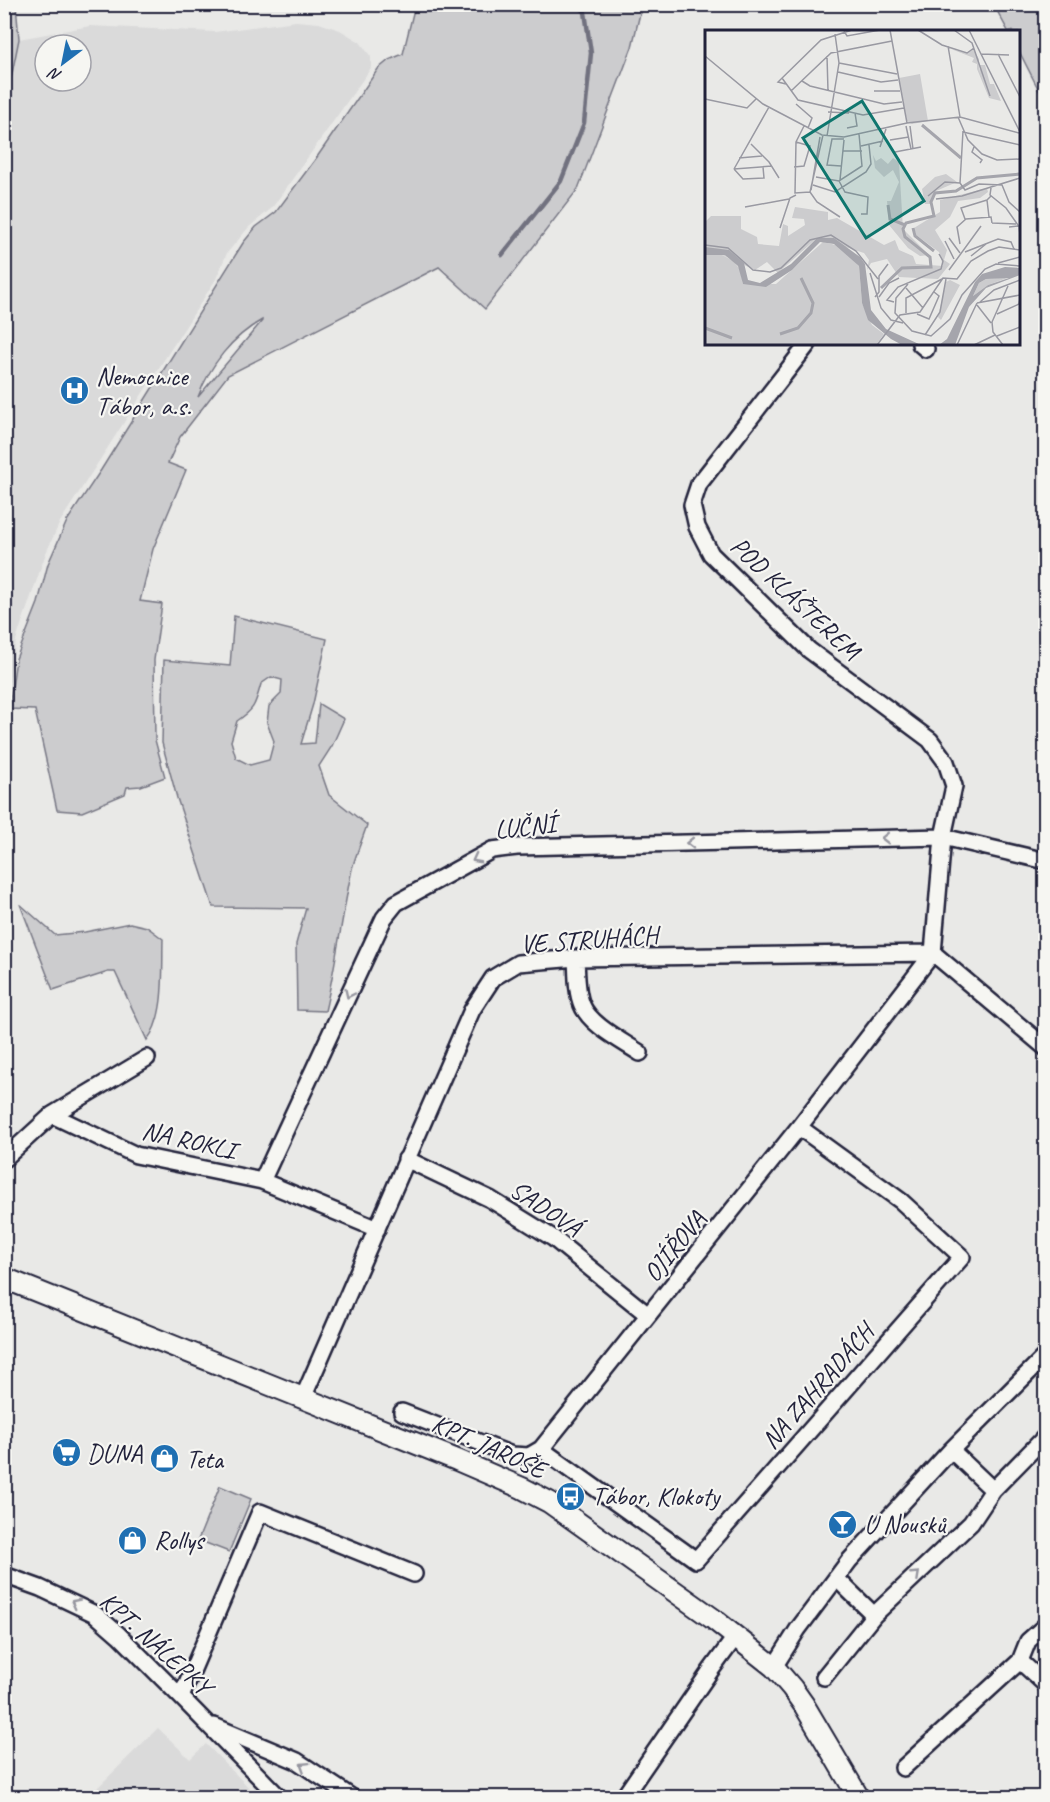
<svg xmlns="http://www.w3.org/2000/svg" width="1050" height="1802" viewBox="0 0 1050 1802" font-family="Caveat,sans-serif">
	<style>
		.built { fill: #dadada; fill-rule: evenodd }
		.green { fill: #ccccce; stroke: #777784; stroke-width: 1.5; fill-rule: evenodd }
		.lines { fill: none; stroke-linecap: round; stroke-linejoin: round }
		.stream { stroke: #71717f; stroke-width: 4.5 }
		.minor-casing { stroke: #22223b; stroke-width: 20 }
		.tertiary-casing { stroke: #22223b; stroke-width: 24 }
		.minor { stroke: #f6f6f2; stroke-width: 15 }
		.tertiary { stroke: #f6f6f2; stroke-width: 20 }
		.oneway { stroke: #9797a0 }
		.labels { text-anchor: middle; stroke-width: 4.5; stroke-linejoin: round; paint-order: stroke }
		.poi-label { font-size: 26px; fill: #22223b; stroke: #f6f6f2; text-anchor: start }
		.street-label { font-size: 26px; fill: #22223b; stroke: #f6f6f2 }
		.inset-river { fill: none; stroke: #a5a5ac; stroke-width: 3 }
		.inset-road { fill: none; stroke: #9999a2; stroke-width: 1.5 }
		.view { fill: #0f766e; fill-opacity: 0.15; stroke: #0f766e; stroke-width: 3 }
		.inset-edge { fill: none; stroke: #22223b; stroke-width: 3 }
	</style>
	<rect width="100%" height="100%" fill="#e9e9e7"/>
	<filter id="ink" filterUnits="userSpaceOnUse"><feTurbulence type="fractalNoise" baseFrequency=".0167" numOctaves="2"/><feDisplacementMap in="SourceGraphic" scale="12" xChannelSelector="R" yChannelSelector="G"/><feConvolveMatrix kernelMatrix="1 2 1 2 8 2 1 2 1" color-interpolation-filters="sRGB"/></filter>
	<g filter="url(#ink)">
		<path class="built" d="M296 21 319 23 340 30 360 42 371 57V68L272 208 249 227 227 253 216 279 60 522 46 553 16 640 5 716V762L10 809 7 832 5 831 4 108 19 39 90 26 215 32ZM45 45H81V81H45Z
			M158 1728 190 1759 206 1744 258 1797H88Z"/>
		<path class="green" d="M5 4 16 5 19 39 5 108Z
			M415 5H642L632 47 578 189 485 309 439 267 228 375 180 437 168 463 186 470 153 549 140 601 162 604 154 660 155 740 165 777 141 786 127 787 125 794 82 812 57 810 35 710 9 709 16 659 38 603 48 564 67 521 101 470 243 243 256 227 276 212 317 157 378 69 389 60 403 54ZM262 320V321L198 397C210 365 232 337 262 320Z
			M994 5H1045V102L1019 51 1018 32 1008 31Z
			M234 616 327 639 313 704 301 744 315 743 319 704 344 719 332 746 319 766 329 795 367 825C362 840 356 854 352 869 342 916 336 964 325 1011L297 1010 296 944 306 908 213 907 177 798 162 743 164 660 230 666ZM271 677 282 680 281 694 269 706 267 723 274 741 269 760 250 765 236 758 231 741 237 721C255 709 255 705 261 684Z
			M20 904 55 935 85 932 130 923 147 927 163 939C162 968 166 1017 147 1040L115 972H108L53 990Z
			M220 1486 251 1499 229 1552 198 1540Z"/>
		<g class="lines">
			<path class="stream" d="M502 255 561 181 584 123 591 53 585 12 577 4"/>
			<defs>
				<path id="minor" d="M808 344 699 484 692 505 697 527 711 554 809 650 930 740 946 762 954 786 943 837 933 953
					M920 344 926 349
					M576 958C577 973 576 991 582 1005 590 1025 622 1041 640 1053
					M52 1115 136 1155 262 1181 377 1229
					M4 1159 52 1115 147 1058
					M406 1159 490 1199 553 1238 648 1315
					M262 1181 384 918 396 903 492 850 517 847 943 837 1046 861
					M303 1398 472 1010 493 978 518 963 576 958 933 953 1046 1048
					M402 1412 512 1455 529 1456 541 1449 799 1127 933 953
					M541 1449 696 1560 962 1257 901 1201 799 1127
					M951 1450 993 1490
					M4 1575 40 1588 95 1614 119 1635 181 1697 280 1798
					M836 1578 874 1615
					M1046 1625 1028 1641 1020 1661 1046 1685
					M774 1667 798 1629 849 1561 951 1450 1046 1355
					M824 1677 874 1615 971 1523 993 1490 1046 1436
					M181 1697 260 1512 414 1574
					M214 1726 297 1761 353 1798
					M903 1768 1020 1661
					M623 1798 711 1670 736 1636"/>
				<path id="tertiary" d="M4 1278 457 1460 522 1488 549 1502 712 1618 774 1667 792 1688 804 1705 859 1798"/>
			</defs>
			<use href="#minor" class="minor-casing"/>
			<use href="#tertiary" class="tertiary-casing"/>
			<use href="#minor" class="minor"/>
			<use href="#tertiary" class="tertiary"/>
		</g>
		<defs><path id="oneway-chevron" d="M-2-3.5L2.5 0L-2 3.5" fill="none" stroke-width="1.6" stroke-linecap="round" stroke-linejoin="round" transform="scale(1.5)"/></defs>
		<g class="oneway">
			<use href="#oneway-chevron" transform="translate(885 838) rotate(179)"/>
			<use href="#oneway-chevron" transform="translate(690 843) rotate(179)"/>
			<use href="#oneway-chevron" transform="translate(476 859) rotate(152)"/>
			<use href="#oneway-chevron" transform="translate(349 994) rotate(115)"/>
			<use href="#oneway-chevron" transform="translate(916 1575) rotate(-43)"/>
			<use href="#oneway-chevron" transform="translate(75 1603) rotate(-153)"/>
			<use href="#oneway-chevron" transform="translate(304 1766) rotate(-148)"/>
		</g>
	</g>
	<defs>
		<symbol id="hospital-disc" viewBox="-11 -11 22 22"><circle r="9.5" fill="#1f6fb2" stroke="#f6f6f2"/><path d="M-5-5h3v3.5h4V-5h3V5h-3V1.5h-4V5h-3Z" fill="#fff"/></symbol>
		<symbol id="supermarket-disc" viewBox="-11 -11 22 22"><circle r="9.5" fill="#1f6fb2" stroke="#f6f6f2"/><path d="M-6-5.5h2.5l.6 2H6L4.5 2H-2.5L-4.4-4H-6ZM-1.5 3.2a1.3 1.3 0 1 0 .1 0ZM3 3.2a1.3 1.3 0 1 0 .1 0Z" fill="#fff"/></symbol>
		<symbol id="shop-disc" viewBox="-11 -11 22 22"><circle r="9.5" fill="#1f6fb2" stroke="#f6f6f2"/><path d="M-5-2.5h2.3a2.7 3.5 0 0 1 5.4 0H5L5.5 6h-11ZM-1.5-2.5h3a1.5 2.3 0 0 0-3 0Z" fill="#fff"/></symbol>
		<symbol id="bus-disc" viewBox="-11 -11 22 22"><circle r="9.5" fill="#1f6fb2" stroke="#f6f6f2"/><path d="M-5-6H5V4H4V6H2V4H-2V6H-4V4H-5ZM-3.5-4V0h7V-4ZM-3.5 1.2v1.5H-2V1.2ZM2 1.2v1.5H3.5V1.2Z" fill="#fff"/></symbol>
		<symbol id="bar-disc" viewBox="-11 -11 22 22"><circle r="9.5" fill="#1f6fb2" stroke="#f6f6f2"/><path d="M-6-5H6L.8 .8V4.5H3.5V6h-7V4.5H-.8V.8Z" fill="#fff"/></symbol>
	</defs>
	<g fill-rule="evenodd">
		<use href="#hospital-disc" x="58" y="374" width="33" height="33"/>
		<use href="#supermarket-disc" x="50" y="1436" width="33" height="33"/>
		<use href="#shop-disc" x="148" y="1442" width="33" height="33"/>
		<use href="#bus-disc" x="554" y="1480" width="33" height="33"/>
		<use href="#bar-disc" x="826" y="1508" width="33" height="33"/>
		<use href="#shop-disc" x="116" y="1524" width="33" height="33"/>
	</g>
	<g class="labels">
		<g class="poi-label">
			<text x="96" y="385">Nemocnice<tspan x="96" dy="30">Tábor, a.s.</tspan></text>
			<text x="87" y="1462">DUNA</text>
			<text x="186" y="1468">Teta</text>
			<text x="592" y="1505">Tábor, Klokoty</text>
			<text x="864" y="1533">U Nousků</text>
			<text x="154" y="1549">Rollys</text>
		</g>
		<g class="street-label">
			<text transform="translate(796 598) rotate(43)" y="9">POD KLÁŠTEREM</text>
			<text transform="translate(525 826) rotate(-6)" y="9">LUČNÍ</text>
			<text transform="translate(589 939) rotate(-4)" y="9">VE STRUHÁCH</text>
			<text transform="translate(189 1140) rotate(13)" y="9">NA ROKLI</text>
			<text transform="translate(546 1208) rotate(34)" y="9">SADOVÁ</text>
			<text transform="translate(674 1246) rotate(-51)" y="9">OJÍŘOVA</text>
			<text transform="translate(817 1386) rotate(-49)" y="9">NA ZAHRADÁCH</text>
			<text transform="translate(489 1446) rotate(24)" y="9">KPT. JAROŠE</text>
			<text transform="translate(156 1643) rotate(42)" y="9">KPT. NÁLEPKY</text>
		</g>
	</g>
	<g transform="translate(705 30)">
		<rect width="315" height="315" fill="#e9e9e7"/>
		<path d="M246 19 262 23 268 19 274 29V42L275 35H280L285 54H289L296 71 284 68 272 39V34L267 32 269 28ZM215 44 223 91 207 94 202 91 194 48ZM168 125 171 131 176 128 183 134 188 128 194 132 198 199 224 225 215 226 203 218 184 195 182 171H186L194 152 188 140 179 147 170 138ZM241 144 252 152 231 161 225 174H220L217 159 230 147ZM282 158 283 162 275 168 253 171 245 187 230 200 242 220 239 230 245 234 233 249 194 247 182 229 166 233 162 240 164 230 159 223 112 208 73 243 62 232 50 240 0 217V192L6 186H36V199L52 207 53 214 74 216 78 194 83 196V206L100 195 99 189 87 188 90 177 123 182V190L132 188 179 215 190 210 194 220 208 226 211 234 238 236 234 222 211 205 209 198 235 182V170ZM118 212 135 216 154 236 157 273 167 295 179 304 171 315H0V225L13 223 27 230 35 239 38 254H71ZM305 247 283 255 268 266 274 253 281 249ZM245 250 255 255 236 290 233 287 241 252Z" fill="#ccccce"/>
		<path d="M112 208H129L155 227 160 234 166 280 181 299 216 315H197L186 309 163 290 157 273 154 236 129 214 115 212 87 240 61 257 38 254 33 236 20 225H0V217L24 220 39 233 43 250 55 253 86 234ZM300 237 315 238V245L281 258 264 277 250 315H234L242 309 270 252 277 244ZM304 248 283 255 268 266 274 253 281 249Z" fill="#a5a5ac" fill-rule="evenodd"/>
		<path class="inset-river" d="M217 95 256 128M183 175 185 189 200 195M208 198 210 206 229 221M176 258 197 238 226 237 225 227 200 207 198 199 201 193 229 186 226 172 230 163 251 161 272 148 315 144M0 298 27 308M75 304 93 298 106 283 108 273 96 248"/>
		<path class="inset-road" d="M185 0 202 93M213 0 237 15 262 23 269 18M249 0 267 13 285 66M264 0 315 102M139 1 142 6 175 0M243 16 255 87M276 24 304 25M293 24 315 67M0 26 58 74 117 105 139 107 202 93M122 26 123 61M134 33 192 44M133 42 176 52 193 50M77 48 93 70 158 85 199 78M97 51 105 56 179 74 197 72M81 54 73 52 116 10 147 0M86 61 126 23 187 11M169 61H195M0 69 42 78 51 69M91 74 107 88 103 98M123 82 144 83M253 87 263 110 277 124 292 130 315 129M202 93 255 87 314 103M99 96 91 112 90 163 105 162M201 96 206 119M205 96 208 119M142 98 152 96 150 83M258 101 255 153 260 160 274 154 297 155 304 172 315 182M258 102 315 115M122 106 134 33 130 4M185 110 204 107M46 114 64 132 74 148M156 116 178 111M175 117 181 99M269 117 267 122 277 130 275 133M138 121H157M190 122 216 117M34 128 57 126M136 136 122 135 127 109H139M89 137 99 136 105 116 91 112M29 139 64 77M29 139 38 149 59 148 58 137M29 139 67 136M111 147 134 151 157 136 154 104M135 150 139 110M134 151 140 162 163 167 162 184H156M108 155 130 162 161 142 166 134 164 115M286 158 285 165 301 178 315 198M106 160 115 107M105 162 118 105M105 162 112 172 135 187M223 166 240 152 255 153M231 169 257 166 315 148M40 177 84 169M284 187 282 170 286 166M260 189 256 178 282 170M287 193 311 194M304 197 314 196 315 205M75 198 85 168 91 165M244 208 255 223M240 211 249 229M255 214 252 197 261 189 286 187 287 193M0 215 23 218 48 240 65 242 76 238 105 210 126 205 151 221 173 249M260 222 293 209 306 212 309 219M266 226 281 214M293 233 315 227M244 240 276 196M165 243 176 278 186 290 198 293M203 254 191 268 190 283 207 301 226 306 245 289 257 265 280 239 291 234 315 236M201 258 218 278M170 267 174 262V246L183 234M174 267 184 253 194 248M189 272 182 270 193 257 236 239 238 231 234 224M275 272 289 260 315 250M272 273 315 265M272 275 286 293M201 283V268L237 249M212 284 224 289 234 266 229 262M292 284 314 274 315 269M220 305 235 282 241 249M292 306 315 297M172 315 195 285 215 282 238 248 252 249 266 231 283 221 294 217 315 220M252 315 272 273M269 315 290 305M298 315 288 302 287 292 303 256"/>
		<path class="view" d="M157 71 219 171 161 208 98 108Z"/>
		<rect width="315" height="315" class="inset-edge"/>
	</g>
	<rect width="1050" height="1802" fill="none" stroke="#f6f6f2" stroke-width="24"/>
	<rect x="12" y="12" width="1026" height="1778" fill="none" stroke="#22223b" stroke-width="2" filter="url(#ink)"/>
	<g transform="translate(63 63) rotate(212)"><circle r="28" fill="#f6f6f2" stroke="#a1a1a9" stroke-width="1.5"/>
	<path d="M0-4.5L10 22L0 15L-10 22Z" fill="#1f6fb2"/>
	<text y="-9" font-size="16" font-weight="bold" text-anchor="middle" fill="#22223b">N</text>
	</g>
</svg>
